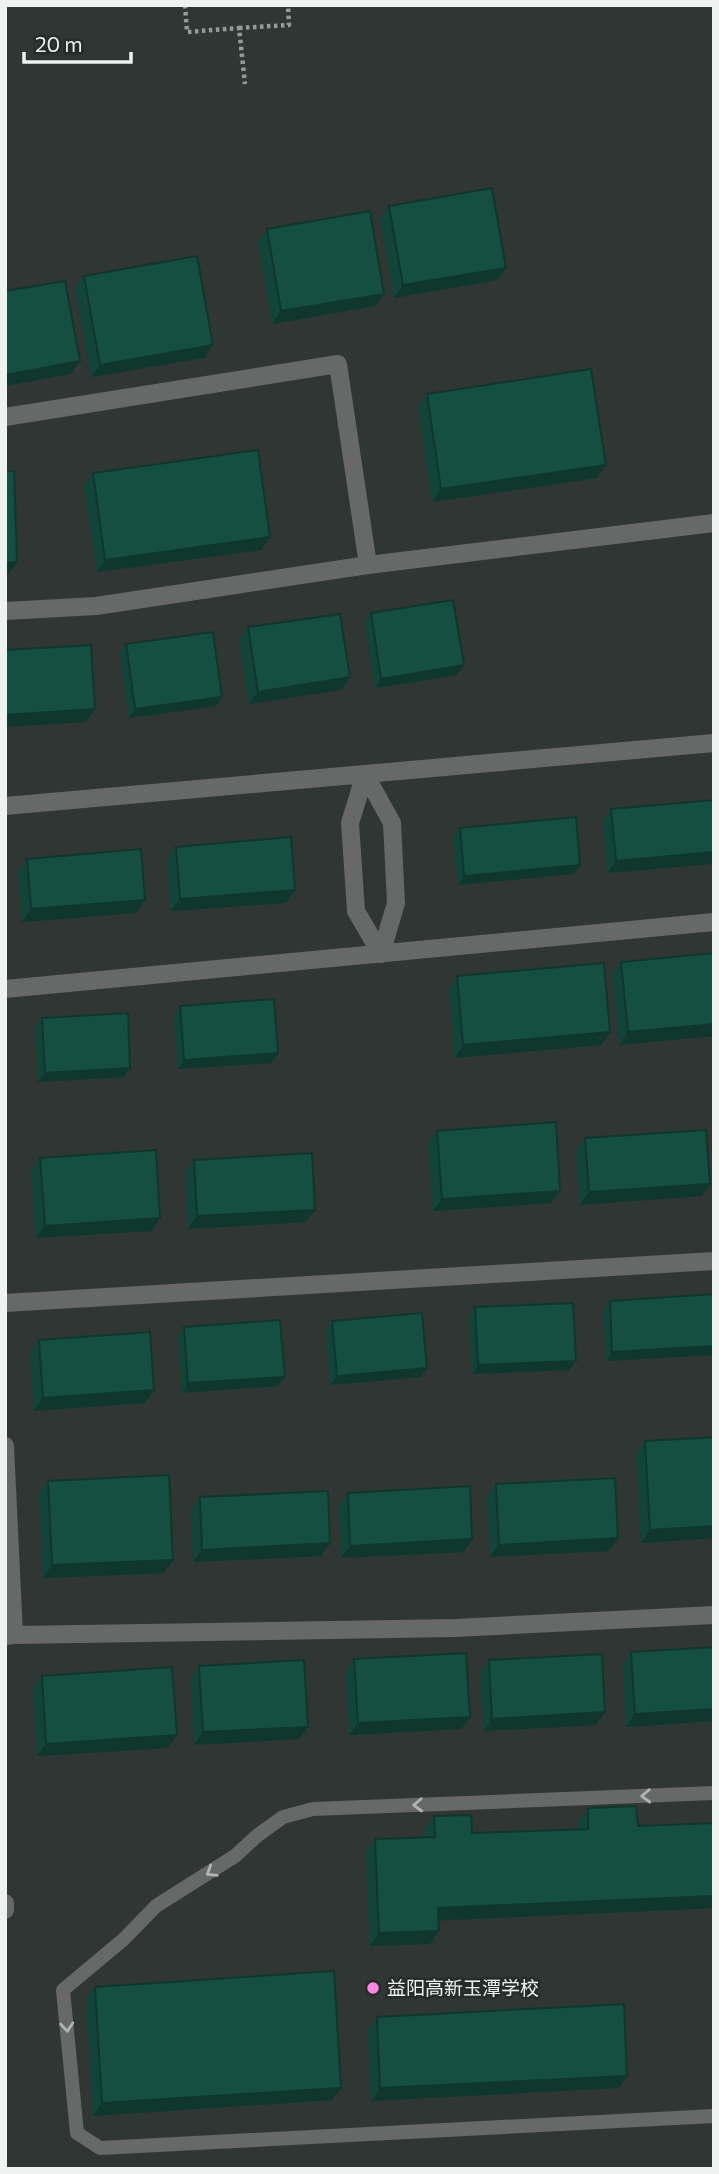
<svg xmlns="http://www.w3.org/2000/svg" width="719" height="2174" viewBox="0 0 719 2174" font-family="Commissioner,'Noto Sans SC',sans-serif">
	<style>
		.lines { fill: none; stroke-linecap: round; stroke-linejoin: round }
		.path { stroke: #969b9a; stroke-width: 4.5; stroke-dasharray: 3.5 3.5; stroke-linecap: butt }
		.service { stroke: #666968; stroke-width: 14 }
		.minor { stroke: #666968; stroke-width: 18 }
		.wall { fill: #124439 }
		.shaded-wall { fill: #0f372e }
		.building { fill: #154f42; stroke: #0f372e; stroke-width: 2 }
		.oneway { stroke: #b1b4b3 }
		.poi-dot { fill: #fd86e2; stroke: #252c2a; stroke-width: 2.5 }
		.labels { text-anchor: middle; stroke-width: 5; stroke-linejoin: round; paint-order: stroke }
		.poi-label { font-size: 19px; fill: #eef2f1; stroke: #252c2a; text-anchor: start }
	</style>
	<rect width="100%" height="100%" fill="#2f3634"/>
	<g class="lines">
		<path class="path" d="M185 5 187 32 239 28 245 84
			M239 28 289 25 288 5"/>
		<path class="service" d="M714 1793 313 1809 283 1817 258 1835 235 1856 156 1906 124 1939 63 1990 77 2133 100 2148 714 2116"/>
		<path class="minor" d="M5 417 338 364 368 565
			M5 611 96 606 368 565 714 523
			M365 774 392 823 396 903 381 954 356 911 350 823Z
			M5 806 714 743
			M5 989 714 922
			M5 1303 714 1261
			M5 1446 14 1635 5 1636
			M14 1635 455 1628 714 1615
			M5 1903V1910"/>
	</g>
	<path class="wall" d="M389 206 506 268 497 280 394 298 380 218Z
		M267 229 384 294 375 306 272 324 258 242Z
		M84 276 204 358 91 377 75 288Z
		M427 394 597 478 432 502 418 406Z
		M93 473 270 537 261 550 97 572 84 486Z
		M371 613 464 665 457 675 375 688 365 622Z
		M248 627 350 677 341 690 249 704 239 640Z
		M126 644 222 697 216 706 129 718 120 653Z
		M714 800 607 873 603 822 611 809Z
		M460 828 580 865 574 874 458 885 453 837Z
		M176 847 295 890 286 903 171 911 167 859Z
		M27 859 136 913 22 922 18 871Z
		M714 953V1036L619 1045 612 974 621 962Z
		M457 976 610 1032 601 1045 455 1058 449 989Z
		M180 1006 278 1053 271 1063 178 1069 174 1016Z
		M42 1018 124 1077 38 1082 35 1027Z
		M437 1131 560 1191 551 1203 433 1211 428 1143Z
		M585 1138 710 1184 701 1196 580 1205 576 1151Z
		M40 1158 160 1218 151 1231 36 1238 31 1171Z
		M194 1160 306 1222 188 1229 185 1172Z
		M714 1294V1355L606 1361 603 1310 610 1301Z
		M475 1307 569 1370 472 1374 469 1316Z
		M332 1321 427 1368 421 1377 330 1385 326 1330Z
		M184 1327 278 1386 182 1393 178 1336Z
		M39 1340 154 1390 145 1403 34 1411 30 1352Z
		M645 1441 714 1538 641 1543 636 1454Z
		M48 1481 164 1573 43 1578 39 1493Z
		M496 1484 618 1538 609 1551 490 1557 487 1497Z
		M348 1493 464 1552 341 1558 339 1505Z
		M200 1497 321 1556 193 1562 191 1510Z
		M714 1647V1721L626 1727 623 1665 631 1652Z
		M354 1659 461 1729 349 1735 346 1672Z
		M489 1660 596 1725 484 1731 480 1673Z
		M199 1666 308 1727 299 1739 194 1745 191 1678Z
		M42 1676 177 1735 168 1748 37 1756 33 1688Z
		M588 1808 638 1826 714 1823V1908L439 1920 430 1944 370 1946 366 1851 375 1839 425 1837V1829L434 1816 472 1833 579 1829V1821Z
		M95 1987 332 2100 93 2116 86 1999Z
		M377 2017 619 2088 371 2101 368 2030Z"/>
	<path class="shaded-wall" d="M506 268 497 280 394 298 403 285Z
		M384 294 375 306 272 324 281 311Z
		M213 345 204 358 91 377 100 365Z
		M80 361 71 374 5 386V375Z
		M606 465 597 478 432 502 441 489Z
		M270 537 261 550 97 572 105 560Z
		M17 562 8 575H5V563Z
		M464 665 457 675 375 688 381 679Z
		M350 677 341 690 249 704 258 692Z
		M222 697 216 706 129 718 135 709Z
		M95 709 86 722 5 727V715Z
		M714 852V864L607 873 616 861Z
		M580 865 574 874 458 885 464 876Z
		M295 890 286 903 171 911 180 899Z
		M145 900 136 913 22 922 31 909Z
		M714 1024V1036L619 1045 628 1032Z
		M610 1032 601 1045 455 1058 463 1045Z
		M278 1053 271 1063 178 1069 184 1060Z
		M130 1068 124 1077 38 1082 45 1073Z
		M710 1184 701 1196 580 1205 589 1192Z
		M560 1191 551 1203 433 1211 442 1199Z
		M315 1210 306 1222 188 1229 197 1216Z
		M160 1218 151 1231 36 1238 45 1226Z
		M714 1346V1355L606 1361 612 1352Z
		M576 1361 569 1370 472 1374 478 1365Z
		M427 1368 421 1377 330 1385 337 1376Z
		M285 1377 278 1386 182 1393 188 1383Z
		M154 1390 145 1403 34 1411 43 1398Z
		M714 1526V1538L641 1543 650 1530Z
		M618 1538 609 1551 490 1557 499 1545Z
		M472 1539 464 1552 341 1558 350 1546Z
		M330 1543 321 1556 193 1562 202 1550Z
		M173 1560 164 1573 43 1578 52 1565Z
		M714 1709V1721L626 1727 635 1714Z
		M605 1712 596 1725 484 1731 492 1719Z
		M470 1717 461 1729 349 1735 358 1723Z
		M308 1727 299 1739 194 1745 203 1732Z
		M177 1735 168 1748 37 1756 46 1744Z
		M714 1896V1908L429 1921 438 1908Z
		M439 1931 430 1944 370 1946 379 1933Z
		M627 2076 619 2088 371 2101 380 2088Z
		M341 2088 332 2100 93 2116 102 2103Z"/>
	<path class="building" d="M492 188 506 268 403 285 389 206Z
		M370 211 384 294 281 311 267 229Z
		M197 256 213 345 100 365 84 276Z
		M65 281 80 361 5 375V291Z
		M591 369 606 465 441 489 427 394Z
		M258 450 270 537 105 560 93 473Z
		M5 471H14L17 562 5 563Z
		M453 600 464 665 381 679 371 613Z
		M340 614 350 677 258 692 248 627Z
		M213 632 222 697 135 709 126 644Z
		M91 645 95 709 5 715V650Z
		M714 800V852L616 861 611 809Z
		M576 817 580 865 464 876 460 828Z
		M291 837 295 890 180 899 176 847Z
		M141 849 145 900 31 909 27 859Z
		M714 953V1024L628 1032 621 962Z
		M604 963 610 1032 463 1045 457 976Z
		M274 999 278 1053 184 1060 180 1006Z
		M128 1013 130 1068 45 1073 42 1018Z
		M556 1122 560 1191 442 1199 437 1131Z
		M706 1130 710 1184 589 1192 585 1138Z
		M156 1150 160 1218 45 1226 40 1158Z
		M312 1153 315 1210 197 1216 194 1160Z
		M714 1294V1346L612 1352 610 1301Z
		M573 1303 576 1361 478 1365 475 1307Z
		M422 1313 427 1368 337 1376 332 1321Z
		M280 1320 285 1377 188 1383 184 1327Z
		M150 1332 154 1390 43 1398 39 1340Z
		M714 1437V1526L650 1530 645 1441Z
		M169 1475 173 1560 52 1565 48 1481Z
		M615 1478 618 1538 499 1545 496 1484Z
		M470 1486 472 1539 350 1546 348 1493Z
		M328 1491 330 1543 202 1550 200 1497Z
		M714 1647V1709L635 1714 631 1652Z
		M466 1653 470 1717 358 1723 354 1659Z
		M602 1654 605 1712 492 1719 489 1660Z
		M304 1660 308 1727 203 1732 199 1666Z
		M172 1667 177 1735 46 1744 42 1676Z
		M636 1806 638 1826 714 1823V1896L438 1908 439 1931 379 1933 375 1839 435 1837 434 1816 471 1815 472 1833 588 1829V1808Z
		M334 1971 341 2088 102 2103 95 1987Z
		M624 2004 627 2076 380 2088 377 2017Z"/>
	<defs><path id="oneway-chevron" d="M-2-3.5L2.5 0L-2 3.5" fill="none" stroke-width="1.6" stroke-linecap="round" stroke-linejoin="round" transform="scale(1.75)"/></defs>
	<g class="oneway">
		<use href="#oneway-chevron" transform="translate(646 1796) rotate(178)"/>
		<use href="#oneway-chevron" transform="translate(418 1805) rotate(178)"/>
		<use href="#oneway-chevron" transform="translate(211 1872) rotate(148)"/>
		<use href="#oneway-chevron" transform="translate(67 2027) rotate(85)"/>
	</g>
	<circle class="poi-dot" cx="373" cy="1988" r="7"/>
	<g class="labels">
		<g class="poi-label">
			<text x="387" y="1995">益阳高新玉潭学校</text>
		</g>
	</g>
	<rect width="719" height="2174" fill="none" stroke="#eef2f1" stroke-width="14"/>
	<path d="M24 52v10h107v-10" fill="none" stroke="#eef2f1" stroke-width="3.5"/>
	<text x="35" y="52" font-size="21" fill="#eef2f1" stroke="#252c2a" stroke-width="5" paint-order="stroke">20 m</text>
</svg>
